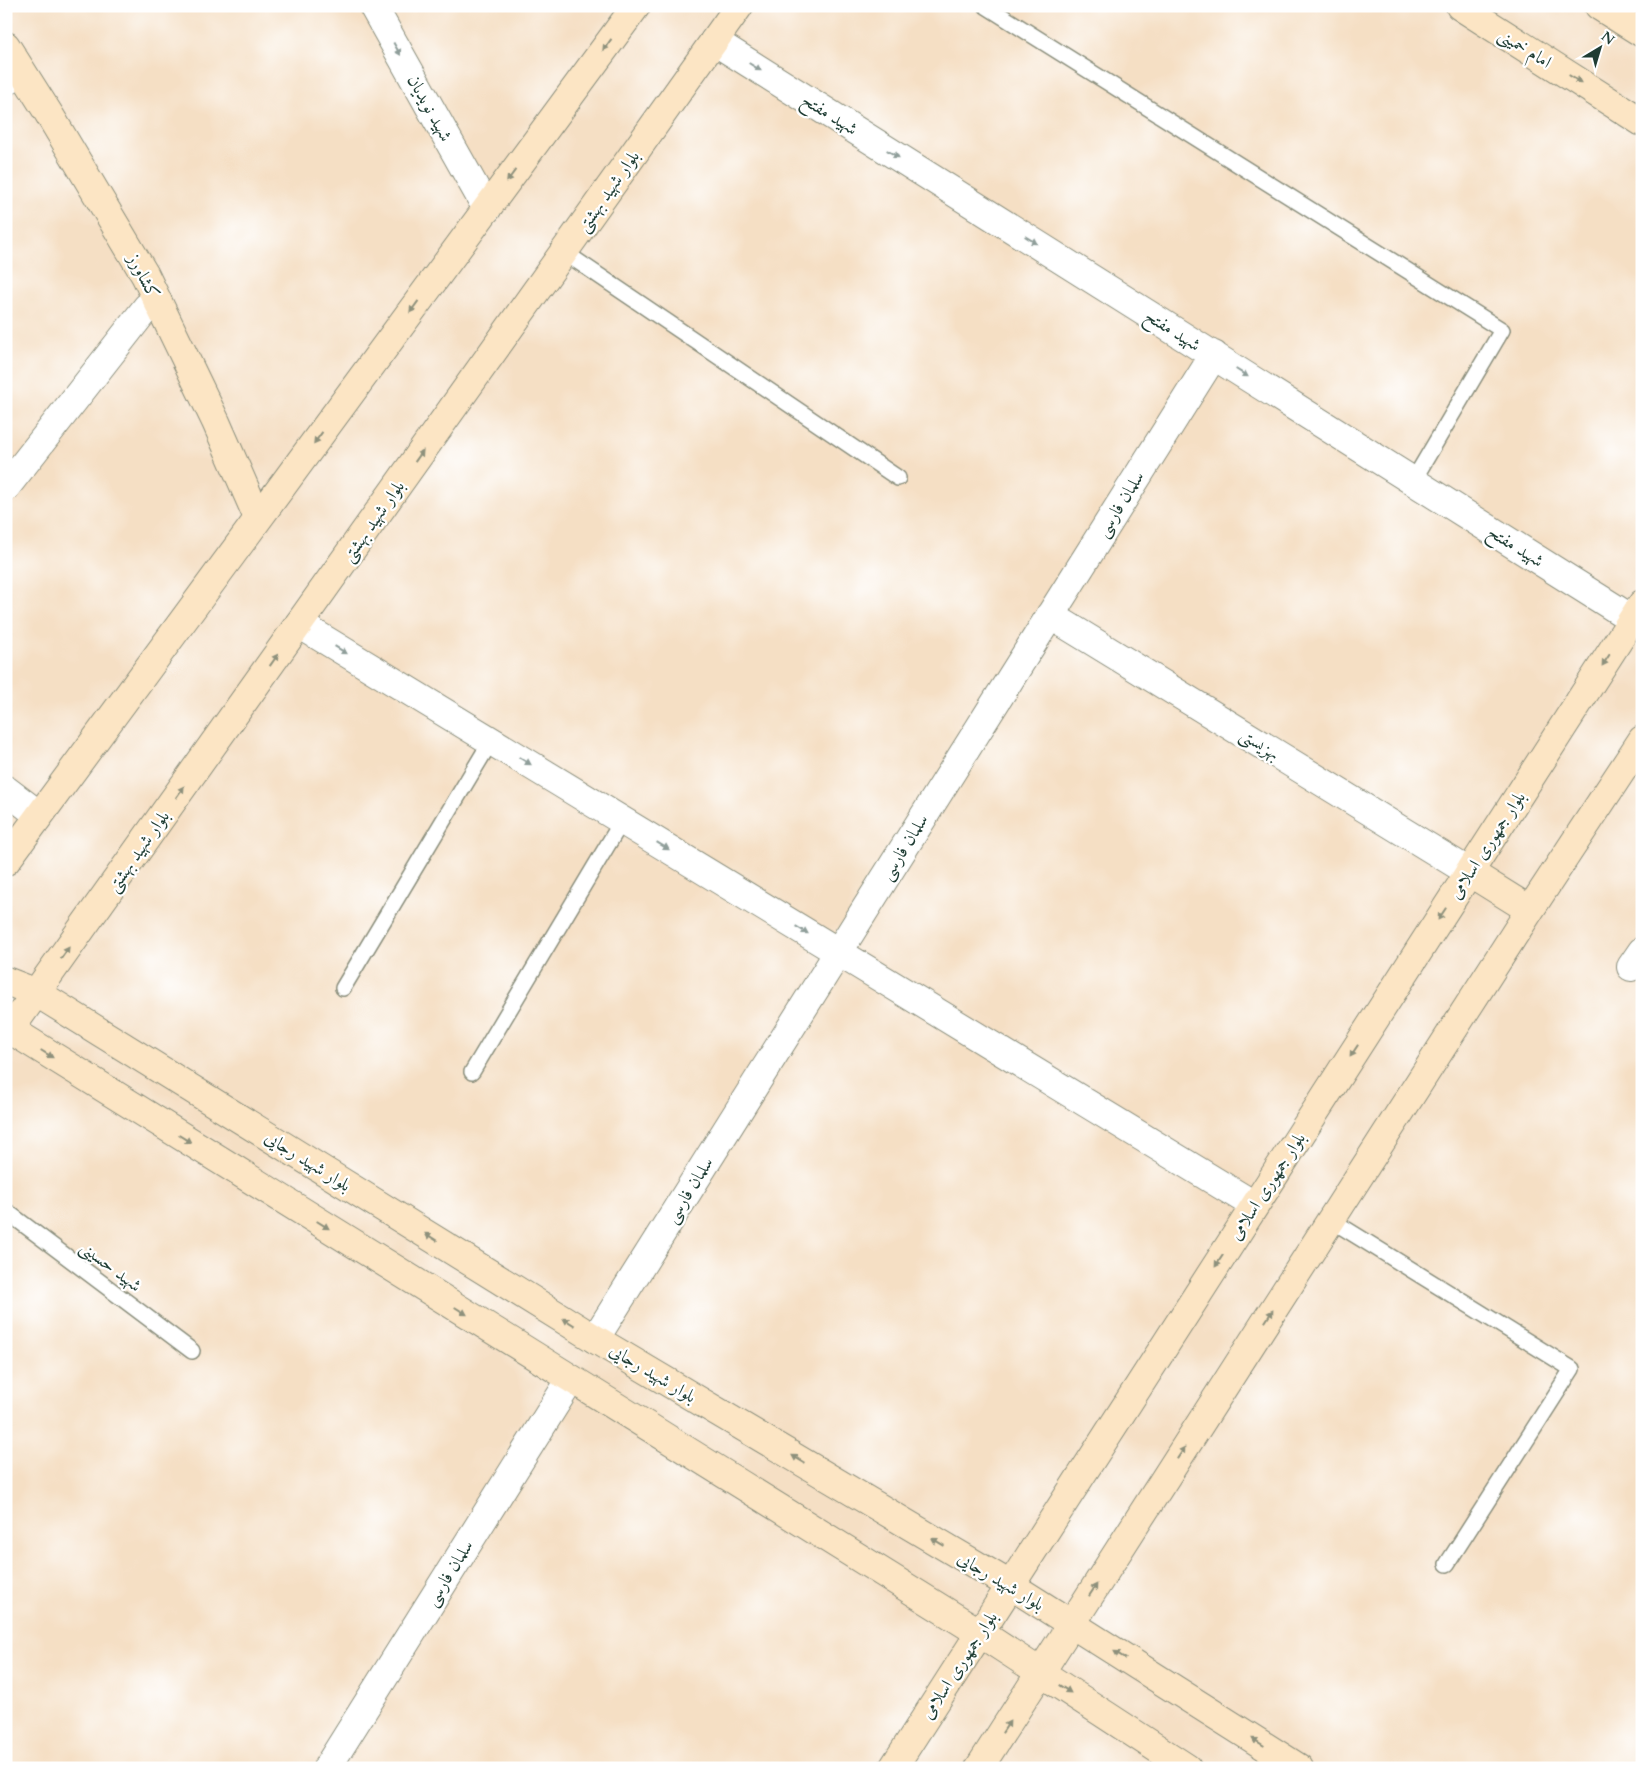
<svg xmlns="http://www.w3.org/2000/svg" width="1648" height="1774" viewBox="0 0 1648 1774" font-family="Cardo,Amiri,serif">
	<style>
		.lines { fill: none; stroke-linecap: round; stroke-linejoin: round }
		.service-casing { stroke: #8a8e7c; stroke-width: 18 }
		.minor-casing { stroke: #8a8e7c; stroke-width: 30 }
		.secondary-casing { stroke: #8a8e7c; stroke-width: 30 }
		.service { stroke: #fff; stroke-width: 15 }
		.minor { stroke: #fff; stroke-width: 28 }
		.secondary { stroke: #fce5c4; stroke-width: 28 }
		.oneway { fill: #8e917c }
		.oneway2 { fill: #8f9e9a }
		.labels { text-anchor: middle; stroke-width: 4.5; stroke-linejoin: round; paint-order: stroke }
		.street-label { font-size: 18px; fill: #1f3d34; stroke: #fff }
	</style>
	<rect width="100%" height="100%" fill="#fff"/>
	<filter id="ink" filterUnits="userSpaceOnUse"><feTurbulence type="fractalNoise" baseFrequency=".02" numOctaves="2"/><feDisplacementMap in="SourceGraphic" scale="10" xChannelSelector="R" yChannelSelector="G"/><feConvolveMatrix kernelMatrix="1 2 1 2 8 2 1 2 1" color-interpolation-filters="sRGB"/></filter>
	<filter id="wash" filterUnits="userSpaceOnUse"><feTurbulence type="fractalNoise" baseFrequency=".0096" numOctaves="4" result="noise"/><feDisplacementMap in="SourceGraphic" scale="20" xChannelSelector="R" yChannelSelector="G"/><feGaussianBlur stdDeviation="1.12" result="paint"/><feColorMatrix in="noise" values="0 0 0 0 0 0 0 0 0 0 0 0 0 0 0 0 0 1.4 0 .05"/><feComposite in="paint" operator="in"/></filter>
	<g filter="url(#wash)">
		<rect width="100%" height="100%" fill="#f5dfc4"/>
	</g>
	<g filter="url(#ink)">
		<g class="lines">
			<defs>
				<path id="service" d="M986 6 1502 330 1413 481
					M564 252 898 478
					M343 988 491 741
					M472 1072 622 821
					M6 1211 192 1351
					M1331 1220 1572 1369 1447 1564"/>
				<path id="minor" d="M373 6 487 209
					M714 41 1632 619
					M6 82 11 77
					M6 487 147 307
					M1050 615 1469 872
					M299 624 1254 1205
					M6 790 39 815
					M1631 967 1642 951
					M595 1339 1214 355
					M327 1768 571 1379"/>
				<path id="secondary" d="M1460 6 1642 122
					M1599 6 1642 33
					M6 46 49 114 145 275 216 422 258 518
					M6 861 636 6
					M1469 872 1530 910
					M6 981 37 993 595 1339 1010 1585 1299 1768
					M6 1027 980 1633 1187 1768
					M6 1035 739 6
					M893 1768 1642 604
					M979 1768 1530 910 1642 740"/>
			</defs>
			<use href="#service" class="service-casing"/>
			<use href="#minor" class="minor-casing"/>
			<use href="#secondary" class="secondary-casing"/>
			<use href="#service" class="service"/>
			<use href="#minor" class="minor"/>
			<use href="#secondary" class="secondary"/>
		</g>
		<defs><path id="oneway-solid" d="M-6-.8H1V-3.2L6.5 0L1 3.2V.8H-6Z" transform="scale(1.25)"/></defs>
		<g class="oneway">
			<use href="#oneway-solid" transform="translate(607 45) rotate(126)"/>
			<use href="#oneway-solid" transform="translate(1575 79) rotate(32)"/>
			<use href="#oneway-solid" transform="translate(511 176) rotate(126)"/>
			<use href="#oneway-solid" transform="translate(414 307) rotate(126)"/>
			<use href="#oneway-solid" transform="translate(318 438) rotate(126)"/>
			<use href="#oneway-solid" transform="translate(419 456) rotate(-55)"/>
			<use href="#oneway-solid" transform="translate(274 660) rotate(-55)"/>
			<use href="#oneway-solid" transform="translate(1606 660) rotate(123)"/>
			<use href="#oneway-solid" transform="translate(180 792) rotate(-55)"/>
			<use href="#oneway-solid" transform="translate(1442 914) rotate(123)"/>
			<use href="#oneway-solid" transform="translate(65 953) rotate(-55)"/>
			<use href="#oneway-solid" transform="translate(1354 1051) rotate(123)"/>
			<use href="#oneway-solid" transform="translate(47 1054) rotate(32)"/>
			<use href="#oneway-solid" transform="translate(185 1139) rotate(32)"/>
			<use href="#oneway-solid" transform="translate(323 1225) rotate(32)"/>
			<use href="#oneway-solid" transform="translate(431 1237) rotate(-148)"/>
			<use href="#oneway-solid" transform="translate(1219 1261) rotate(123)"/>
			<use href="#oneway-solid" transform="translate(461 1311) rotate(32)"/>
			<use href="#oneway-solid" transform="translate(1269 1316) rotate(-57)"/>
			<use href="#oneway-solid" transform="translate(569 1322) rotate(-148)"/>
			<use href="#oneway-solid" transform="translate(1181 1453) rotate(-57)"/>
			<use href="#oneway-solid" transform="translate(798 1459) rotate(-149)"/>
			<use href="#oneway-solid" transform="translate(938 1542) rotate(-149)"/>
			<use href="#oneway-solid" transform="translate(1093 1590) rotate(-57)"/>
			<use href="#oneway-solid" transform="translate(1120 1655) rotate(-148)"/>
			<use href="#oneway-solid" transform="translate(1065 1689) rotate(33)"/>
			<use href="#oneway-solid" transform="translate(1006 1727) rotate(-57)"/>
			<use href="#oneway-solid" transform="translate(1258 1742) rotate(-148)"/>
		</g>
		<g class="oneway2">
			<use href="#oneway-solid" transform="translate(397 49) rotate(61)"/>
			<use href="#oneway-solid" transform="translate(755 67) rotate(32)"/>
			<use href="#oneway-solid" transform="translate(893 154) rotate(32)"/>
			<use href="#oneway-solid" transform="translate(1031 240) rotate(32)"/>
			<use href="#oneway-solid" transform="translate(1242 373) rotate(32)"/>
			<use href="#oneway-solid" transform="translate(341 650) rotate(31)"/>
			<use href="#oneway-solid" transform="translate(525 761) rotate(31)"/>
			<use href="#oneway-solid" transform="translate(663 846) rotate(31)"/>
			<use href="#oneway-solid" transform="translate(802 930) rotate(31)"/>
		</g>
	</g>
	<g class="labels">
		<g class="street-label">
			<text transform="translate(1525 48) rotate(32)" y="6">امام خمینی</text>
			<text transform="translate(430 108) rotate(61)" y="6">شهید نویدیان</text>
			<text transform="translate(830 114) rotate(32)" y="6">شهید مفتح</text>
			<text transform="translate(608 191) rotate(-55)" y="6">بلوار شهید بهشتی</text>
			<text transform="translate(144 276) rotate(62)" y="6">کشاورز</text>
			<text transform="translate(1173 330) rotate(32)" y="6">شهید مفتح</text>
			<text transform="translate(1120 504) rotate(-58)" y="6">سلمان فارسی</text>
			<text transform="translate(373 521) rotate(-55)" y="6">بلوار شهید بهشتی</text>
			<text transform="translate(1516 546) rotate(32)" y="6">شهید مفتح</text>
			<text transform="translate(1260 744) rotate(32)" y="6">بهزیستی</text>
			<text transform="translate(1487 845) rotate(-57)" y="6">بلوار جمهوری اسلامی</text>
			<text transform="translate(904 847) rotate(-58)" y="6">سلمان فارسی</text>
			<text transform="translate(138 851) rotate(-55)" y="6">بلوار شهید بهشتی</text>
			<text transform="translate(308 1161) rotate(32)" y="6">بلوار شهید رجایی</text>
			<text transform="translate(1267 1186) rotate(-57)" y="6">بلوار جمهوری اسلامی</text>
			<text transform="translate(689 1190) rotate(-58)" y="6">سلمان فارسی</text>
			<text transform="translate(111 1266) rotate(37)" y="6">شهید حسینی</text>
			<text transform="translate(653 1373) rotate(31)" y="6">بلوار شهید رجایی</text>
			<text transform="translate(449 1573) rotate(-58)" y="6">سلمان فارسی</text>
			<text transform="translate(1001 1581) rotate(31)" y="6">بلوار شهید رجایی</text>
			<text transform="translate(959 1665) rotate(-57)" y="6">بلوار جمهوری اسلامی</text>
		</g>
	</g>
	<rect width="1648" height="1774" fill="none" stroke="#fff" stroke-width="25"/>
	<g transform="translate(1600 48) rotate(38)" stroke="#ffffff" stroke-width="4" paint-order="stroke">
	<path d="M0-4L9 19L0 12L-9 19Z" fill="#1f3d34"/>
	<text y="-8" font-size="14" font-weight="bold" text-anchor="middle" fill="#1f3d34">N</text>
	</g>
</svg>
